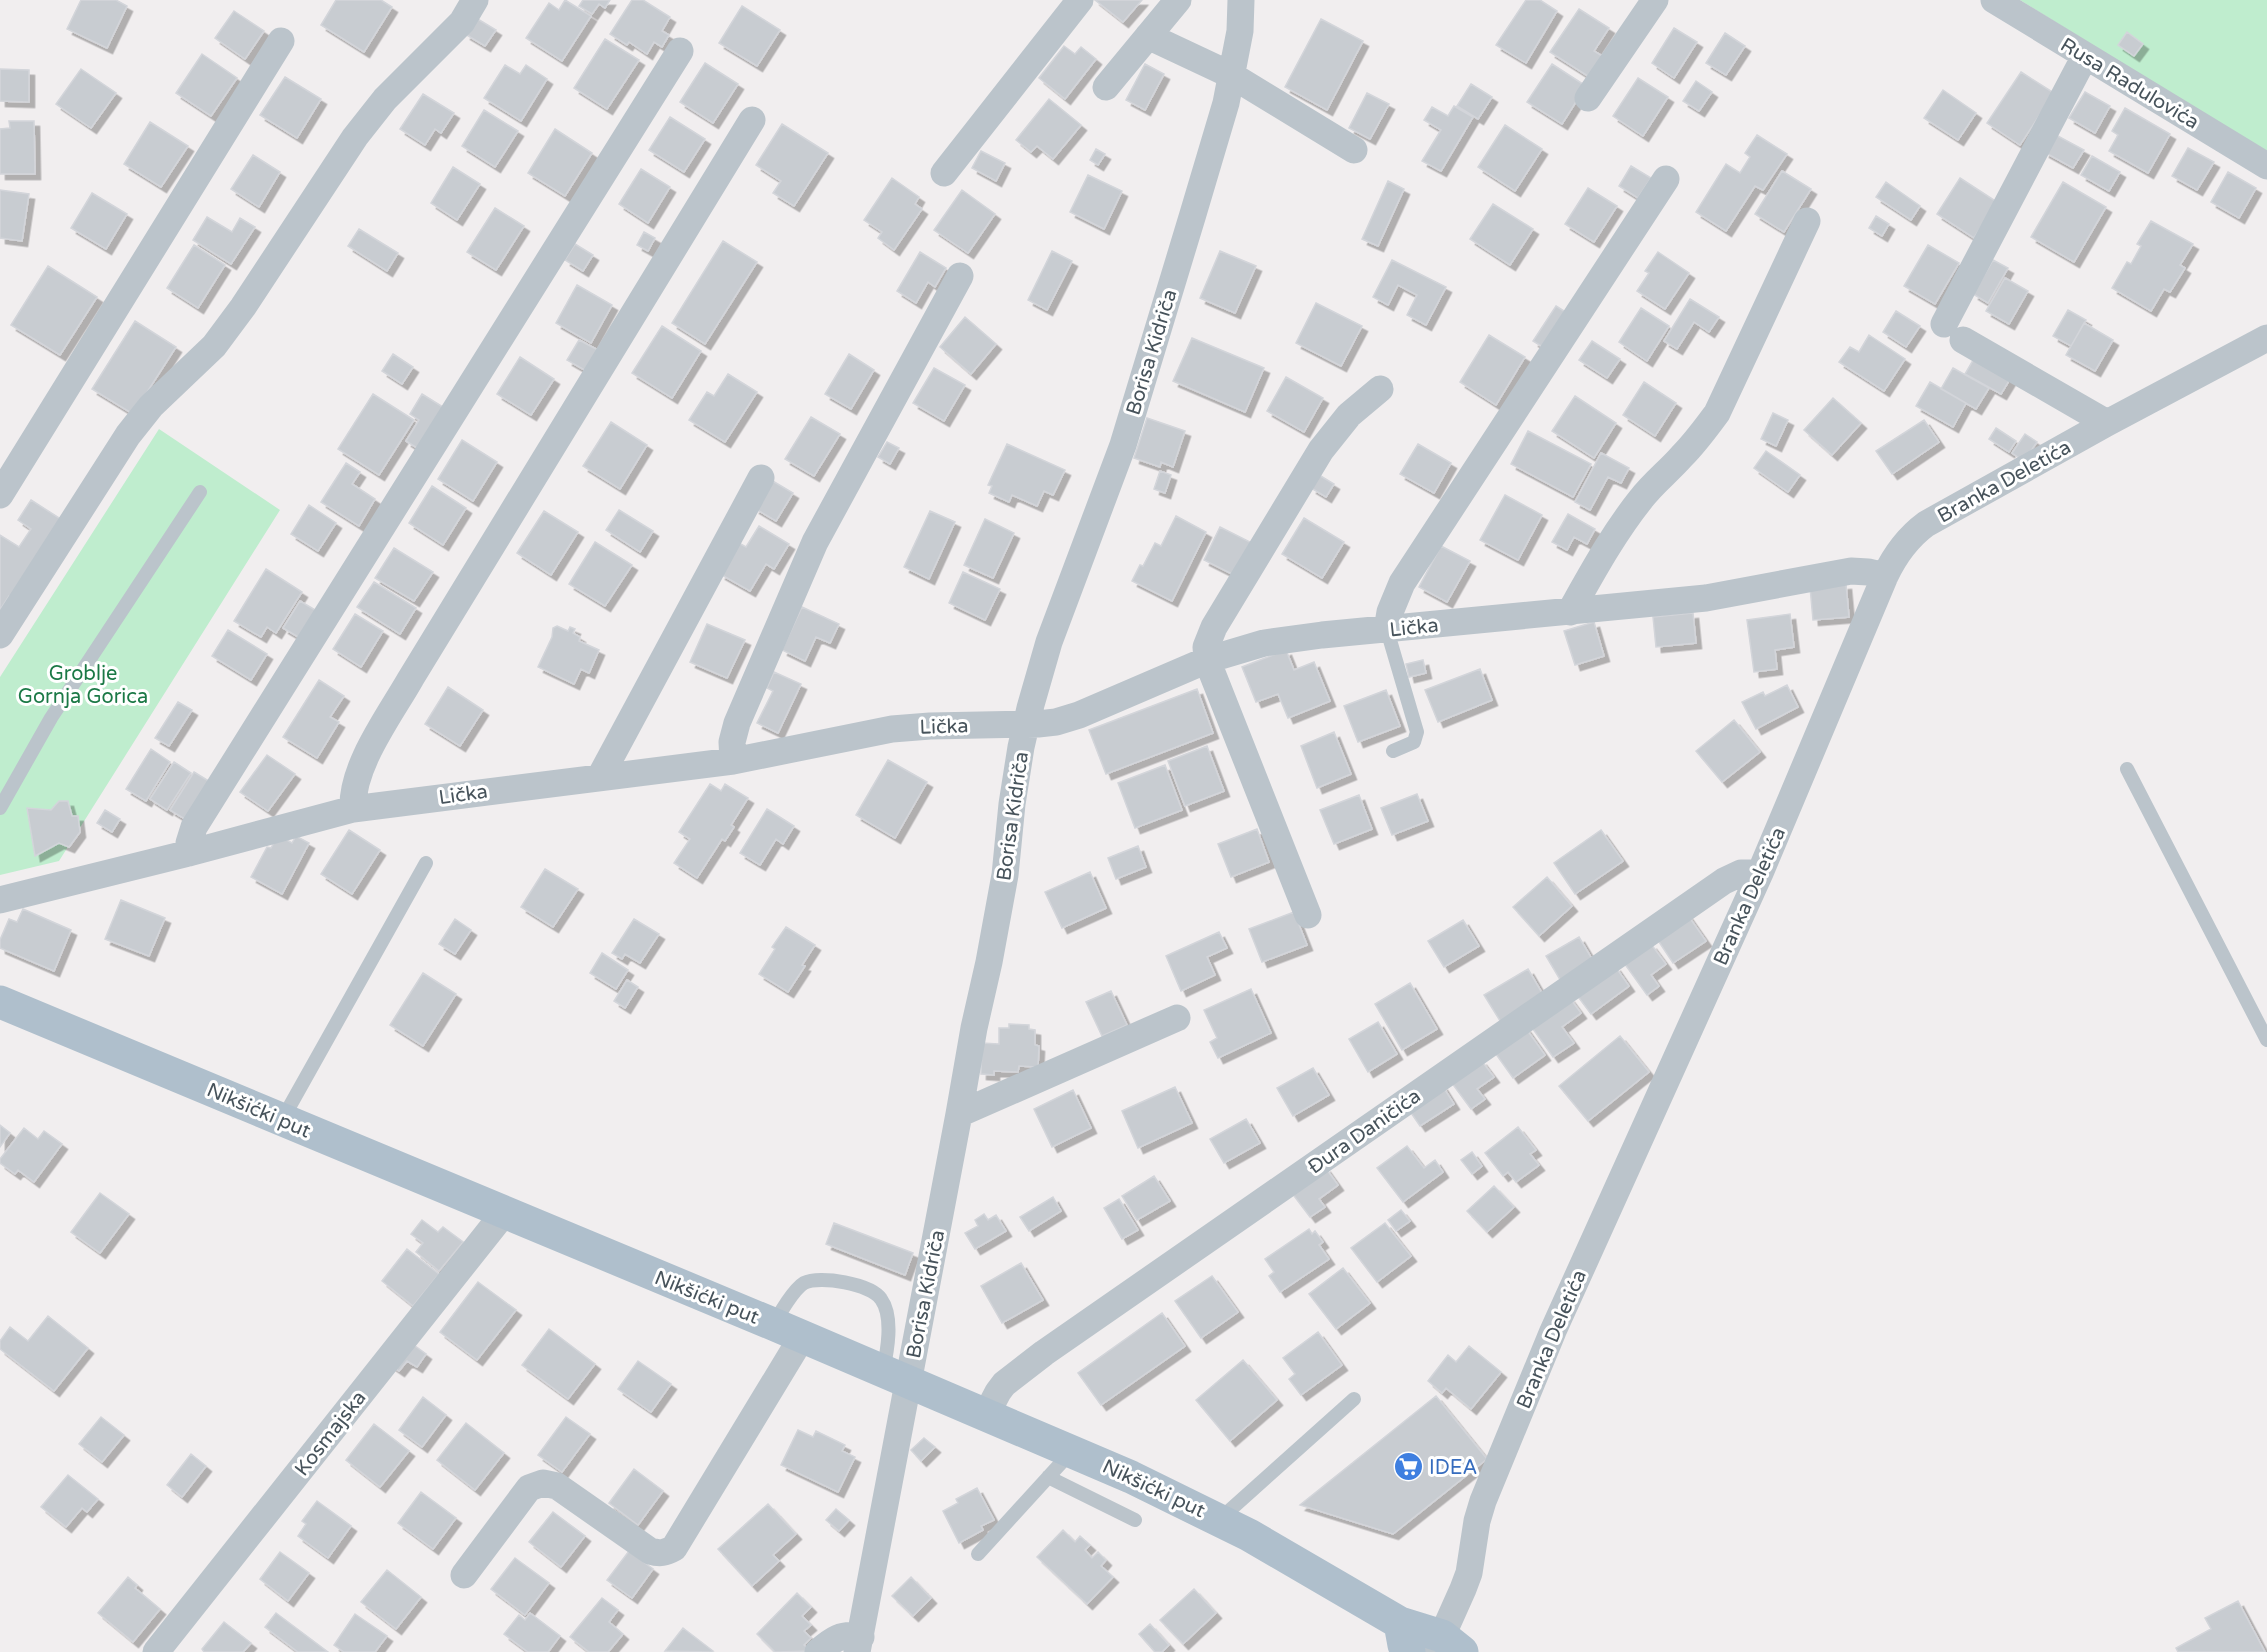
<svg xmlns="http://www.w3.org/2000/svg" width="2267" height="1652" viewBox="0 0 2267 1652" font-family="'Varela Round',sans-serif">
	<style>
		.green { fill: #bfedce }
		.building { fill: #c8ccd1; stroke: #d3d5da; stroke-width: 1.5; filter: url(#shadow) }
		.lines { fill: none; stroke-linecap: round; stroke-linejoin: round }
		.lane { stroke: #bbc4cb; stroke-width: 14 }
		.street { stroke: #bbc4cb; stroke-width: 27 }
		.primary { stroke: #afbfcc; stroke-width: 33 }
		.labels { text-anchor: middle; stroke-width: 6; stroke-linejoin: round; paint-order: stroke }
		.street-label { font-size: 20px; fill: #47535b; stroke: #fff }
		.park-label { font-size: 20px; fill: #1b7946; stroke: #fff }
		.shop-label { font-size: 20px; fill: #366cbe; stroke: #fff; text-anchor: start }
	</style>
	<defs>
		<filter id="shadow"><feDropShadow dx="5.5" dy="5.5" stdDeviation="0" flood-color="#0004"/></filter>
	</defs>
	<rect width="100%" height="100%" fill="#f1eeef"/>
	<path class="green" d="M2020 0H2267V153Z
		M159 429 280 510 59 861 0 875V677Z"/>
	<path class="building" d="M81 0H116L127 6 107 48 67 29Z
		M336 0H381L392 7 364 52 321 25Z
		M565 0 591 16 562 61 526 38 549 3 559 10Z
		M583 0H610L605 8 599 4 592 14 579 6Z
		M632 0H643L670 17 662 31 669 35 662 47 654 42 647 54 629 42 627 45 610 34Z
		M1095 0H1142L1123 22Z
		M1526 0H1540L1557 11 1526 63 1496 45Z
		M742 6 780 30 757 66 719 43Z
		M1579 9 1609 28 1594 51 1607 59 1594 80 1550 52Z
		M234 11 264 31 245 59 215 38Z
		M476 18 496 30 485 46 465 34Z
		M1321 19 1363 41 1327 110 1285 87Z
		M1674 28 1697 42 1674 78 1652 63Z
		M2127 32 2143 44 2134 56 2118 45Z
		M1725 33 1745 46 1726 75 1706 63Z
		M605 39 639 60 607 109 574 88Z
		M1064 46 1075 54 1081 47 1096 59 1065 99 1039 78Z
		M202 54 237 78 211 116 176 93Z
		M705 63 738 84 713 123 680 102Z
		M1145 64 1164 74 1145 110 1126 100Z
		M1552 64 1586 86 1562 124 1527 102Z
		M505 65 520 74 526 65 547 79 521 121 484 98Z
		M0 69 29 70V102L0 101Z
		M81 69 116 93 91 128 56 104Z
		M2021 72 2054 93 2020 145 1987 123Z
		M285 77 321 99 297 138 260 115Z
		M1638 78 1668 97 1643 136 1613 116Z
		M1696 81 1712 92 1699 111 1683 101Z
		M1471 84 1492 97 1478 119 1457 106Z
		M1943 90 1976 113 1958 140 1924 118Z
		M2085 92 2110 106 2095 133 2069 118Z
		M1367 93 1389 104 1370 139 1349 128Z
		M423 94 454 113 441 133 435 129 425 145 400 129Z
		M1049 99 1081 125 1053 159 1037 146 1031 152 1016 140Z
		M1454 106 1473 117 1441 171 1422 161 1441 130 1424 120 1432 107 1448 116Z
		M2125 108 2170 134 2148 173 2109 151 2118 135 2112 131Z
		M484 110 518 131 495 167 462 146Z
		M670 117 705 139 684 172 649 150Z
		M9 121H34L35 174H0V129L10 128Z
		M150 122 188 146 161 187 124 164Z
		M782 124 828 153 794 206 773 193 781 181 756 165Z
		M1505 125 1542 149 1515 191 1478 167Z
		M555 129 592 153 565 196 528 173Z
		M2054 134 2084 150 2073 168 2044 152Z
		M1757 135 1787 154 1763 190 1755 186 1726 231 1696 212 1726 164 1740 173 1750 157 1745 153Z
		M2188 148 2214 162 2197 190 2172 176Z
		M1096 149 1105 154 1098 165 1090 160Z
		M981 151 1005 163 996 181 972 168Z
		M253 155 280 172 259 207 231 189Z
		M2092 156 2120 172 2109 191 2081 175Z
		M1631 166 1651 178 1638 198 1619 186Z
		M453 167 480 184 457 220 431 203Z
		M641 169 670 187 648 223 619 204Z
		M1782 171 1811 189 1784 232 1755 214Z
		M2228 172 2256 188 2239 218 2211 202Z
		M1088 175 1122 191 1104 229 1070 212Z
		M892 178 919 197 915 204 922 209 894 250 878 238 882 232 864 220Z
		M1960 178 1997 202 1974 238 1937 214Z
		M1388 181 1404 189 1378 246 1362 239Z
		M1886 182 1920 206 1911 220 1876 197Z
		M2063 182 2106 207 2074 262 2031 237Z
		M1588 188 1617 206 1594 242 1565 224Z
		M0 190 29 194 22 241 0 238Z
		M962 190 995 214 968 253 934 230Z
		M92 193 127 214 106 249 71 228Z
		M1493 204 1533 229 1510 265 1470 239Z
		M495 208 524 226 496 270 467 252Z
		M1876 216 1889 224 1882 236 1869 228Z
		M207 217 232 232 240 218 255 227 231 264 193 240Z
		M2151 221 2193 244 2180 265 2185 268 2170 292 2164 289 2151 311 2112 288 2127 262 2131 264 2141 246 2137 244Z
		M359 229 398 253 387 271 348 246Z
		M644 232 655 238 648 251 637 245Z
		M723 241 757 262 705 344 672 323Z
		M575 244 593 255 583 271 565 260Z
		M194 245 225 265 198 308 167 288Z
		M1928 245 1959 263 1935 304 1904 286Z
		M1052 251 1072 261 1047 310 1028 300Z
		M1220 251 1256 266 1235 313 1200 298Z
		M920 252 946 268 935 287 928 282 916 303 897 291Z
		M1658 252 1689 273 1665 309 1637 291 1649 273 1645 271Z
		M1392 260 1446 287 1426 325 1407 315 1417 295 1398 285 1388 305 1373 297Z
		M1993 260 2008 268 1988 303 1973 294Z
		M48 266 97 297 60 355 11 325Z
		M2005 278 2028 291 2009 324 1986 311Z
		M577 285 612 305 591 343 556 323Z
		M1690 299 1719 317 1709 332 1694 322 1677 349 1664 341Z
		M1316 303 1362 326 1341 366 1296 343Z
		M1556 306 1572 316 1549 351 1533 341Z
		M1641 308 1669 326 1647 361 1619 342Z
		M2068 310 2086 320 2071 346 2053 336Z
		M1896 311 1920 326 1906 347 1883 332Z
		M965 317 996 344 971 374 940 347Z
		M135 321 176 347 133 414 92 389Z
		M2084 323 2113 340 2095 371 2066 355Z
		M662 326 701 351 672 398 632 373Z
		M1489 335 1525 357 1496 405 1460 382Z
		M1869 335 1905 359 1884 391 1839 362 1850 347 1859 352Z
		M1192 338 1264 368 1245 412 1173 381Z
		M579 340 600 351 588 372 567 360Z
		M1592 341 1620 359 1607 378 1579 360Z
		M393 354 413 367 402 384 382 371Z
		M849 354 874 370 851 409 825 394Z
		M1976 355 2012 376 2001 394 1965 374Z
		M520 357 554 379 531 415 497 394Z
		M934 368 965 385 944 421 913 403Z
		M1953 368 1989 388 1976 409 1941 389Z
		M728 374 757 392 725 442 689 420 707 392 714 396Z
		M1286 377 1323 398 1304 432 1267 411Z
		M1644 382 1676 403 1655 436 1623 415Z
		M1930 382 1966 403 1953 427 1916 406Z
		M373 394 414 420 379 475 338 449Z
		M422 394 451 412 425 453 406 441 419 420 410 414Z
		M1575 396 1616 423 1594 458 1552 431Z
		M1833 398 1861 423 1832 455 1804 430Z
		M1773 413 1788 420 1776 446 1761 439Z
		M811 417 840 434 814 476 785 459Z
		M1147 418 1185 431 1173 467 1161 462 1160 467 1134 458Z
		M1924 420 1939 442 1892 474 1876 451Z
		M611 422 647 445 620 489 583 466Z
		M1996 428 2016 441 2009 452 1989 439Z
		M1528 431 1591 464 1573 497 1511 464Z
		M2025 434 2037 442 2024 461 2012 453Z
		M462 440 497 462 473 501 438 479Z
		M887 442 899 448 890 464 878 457Z
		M1007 444 1065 470 1053 495 1044 491 1037 506 1012 495 1009 502 989 493 992 486 988 485Z
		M1418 444 1451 463 1434 493 1400 474Z
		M1766 451 1800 475 1788 492 1754 468Z
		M1601 453 1629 468 1621 483 1608 477 1590 510 1575 502Z
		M346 463 360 472 352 484 375 499 359 526 321 502Z
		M1160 471 1171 475 1165 493 1154 489Z
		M1319 475 1334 484 1326 497 1311 488Z
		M771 480 793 493 776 521 754 508Z
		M432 486 466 508 443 545 409 523Z
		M1505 495 1542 515 1518 560 1480 540Z
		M31 500 67 523 17 601 9 596 0 610V535L19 547 31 529 18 520Z
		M309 505 336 523 318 551 291 534Z
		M619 510 653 531 640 552 606 530Z
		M544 511 578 532 551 575 517 553Z
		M930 511 955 522 929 579 904 567Z
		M1568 514 1595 529 1587 544 1574 537 1567 550 1552 542Z
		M1176 516 1206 532 1172 601 1132 581 1140 565 1143 566 1155 543 1161 546Z
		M1304 518 1344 542 1322 578 1282 554Z
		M985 519 1014 533 993 578 964 565Z
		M759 526 789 544 774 569 766 564 750 591 720 574 739 543 746 547Z
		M1220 527 1254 544 1238 577 1204 560Z
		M595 542 632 565 605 606 569 584Z
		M1441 546 1470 561 1447 602 1419 587Z
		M394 548 433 572 414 601 375 578Z
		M266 569 302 592 276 633 267 627 261 637 234 621Z
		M963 572 1000 589 985 620 949 603Z
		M374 582 416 608 400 634 357 607Z
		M1846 584 1849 617 1813 620 1810 587Z
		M300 601 322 614 305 641 283 628Z
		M802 607 839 624 830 643 816 637 805 661 782 650Z
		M1693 613 1696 643 1656 647 1653 617Z
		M355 614 383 631 361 667 333 649Z
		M1790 614 1794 647 1775 650 1777 669 1754 672 1747 620Z
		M1594 622 1604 656 1575 665 1564 631Z
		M707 624 745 640 727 678 690 662Z
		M557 626 568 631 570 627 575 629 573 633 580 637 579 641 599 650 589 673 581 669 574 684 538 667 552 637 553 628Z
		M228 630 267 654 251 680 212 656Z
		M1286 650 1294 670 1314 662 1330 701 1288 718 1278 694 1256 702 1242 667Z
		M1423 660 1426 673 1409 677 1406 664Z
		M1480 669 1492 700 1438 722 1425 690Z
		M774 672 801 684 778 733 757 723 773 691 767 688Z
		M319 680 344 696 330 717 339 722 317 758 283 737Z
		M1787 685 1798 707 1756 729 1742 702 1763 692 1765 696Z
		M448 687 483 710 460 746 425 724Z
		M1197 689 1213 733 1106 774 1089 730Z
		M1386 690 1400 726 1358 742 1344 706Z
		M178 702 192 710 169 746 155 738Z
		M1734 720 1760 752 1722 782 1696 751Z
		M1334 732 1351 774 1317 788 1301 746Z
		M1207 746 1224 791 1185 806 1168 761Z
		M151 749 170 762 146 801 126 789Z
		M267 755 295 774 268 811 240 792Z
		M888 760 927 782 895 838 856 815Z
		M174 762 191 773 167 810 150 799Z
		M1165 765 1182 810 1135 828 1118 783Z
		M194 772 212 783 188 821 170 810Z
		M710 784 721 791 725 784 748 798 731 825 734 827 725 841 722 839 697 878 674 863 690 839 679 832Z
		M1417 794 1428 821 1392 835 1381 808Z
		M1359 795 1372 829 1334 844 1320 810Z
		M59 801H68L72 816H78L80 832 69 847 59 843 35 856 27 808 51 810Z
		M767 809 794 826 783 844 776 839 760 865 740 853Z
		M105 810 120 819 112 832 97 823Z
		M1257 829 1269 862 1231 877 1218 844Z
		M349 830 380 850 352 894 321 874Z
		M1601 830 1623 861 1575 894 1554 863Z
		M278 835 292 843 296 836 309 843 282 894 251 877 267 847 271 848Z
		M1138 846 1146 867 1116 879 1108 858Z
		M545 869 578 889 553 927 521 907Z
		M1090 872 1106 908 1062 928 1045 892Z
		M1547 877 1572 906 1539 936 1513 907Z
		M121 900 165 918 149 956 105 939Z
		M23 909 71 930 54 971 0 948V940L9 919 17 922Z
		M1294 912 1307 945 1262 962 1249 929Z
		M1687 914 1706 941 1673 963 1655 936Z
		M455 919 471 930 455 954 439 944Z
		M634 919 659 934 640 963 625 954 622 959 612 953Z
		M1463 920 1479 946 1444 967 1428 941Z
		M786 927 815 945 802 965 805 966 788 992 759 974 775 949 772 947Z
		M1219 932 1227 948 1207 957 1215 975 1181 991 1166 956Z
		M1579 937 1595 964 1562 983 1546 956Z
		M1651 944 1666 964 1651 975 1659 986 1647 995 1624 963Z
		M602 953 628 970 616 989 590 973Z
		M1615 966 1629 986 1591 1014 1576 994Z
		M1528 969 1545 998 1502 1024 1484 995Z
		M423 973 456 994 423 1046 390 1025Z
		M627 980 638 987 625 1008 614 1001Z
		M1410 983 1437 1029 1402 1050 1375 1004Z
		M1251 989 1271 1033 1218 1058 1210 1042 1217 1038 1204 1010Z
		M1111 991 1127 1025 1102 1036 1086 1002Z
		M1569 997 1581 1013 1562 1027 1574 1043 1553 1057 1530 1025Z
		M1378 1022 1397 1054 1368 1072 1349 1039Z
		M1009 1024 1029 1025V1029L1035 1030V1045L1039 1046 1038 1067 1019 1066 1018 1072 994 1071V1075L981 1074 982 1043 999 1044V1028H1009Z
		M1525 1027 1545 1055 1513 1078 1493 1050Z
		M1620 1036 1649 1072 1588 1121 1559 1086Z
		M1481 1060 1494 1077 1477 1089 1485 1099 1471 1109 1451 1082Z
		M1313 1068 1329 1095 1293 1116 1277 1088Z
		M1442 1085 1454 1104 1420 1126 1407 1107Z
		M1175 1087 1192 1123 1138 1148 1122 1111Z
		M1073 1090 1091 1128 1052 1147 1034 1109Z
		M1246 1119 1260 1143 1224 1163 1210 1139Z
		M0 1125 10 1133 0 1147Z
		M1518 1127 1536 1150 1530 1154 1539 1165 1516 1182 1508 1172 1503 1176 1485 1153Z
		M24 1128 38 1139 44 1131 62 1144 34 1182 18 1170 15 1174 0 1163V1159Z
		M1407 1146 1424 1168 1435 1160 1443 1172 1403 1202 1377 1168Z
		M1472 1152 1482 1166 1472 1174 1461 1160Z
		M1325 1167 1338 1185 1319 1199 1325 1207 1310 1217 1291 1192Z
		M1154 1176 1170 1201 1137 1220 1122 1196Z
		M1494 1186 1514 1207 1487 1232 1467 1211Z
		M100 1193 129 1214 100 1253 71 1232Z
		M1053 1197 1061 1211 1029 1231 1020 1217Z
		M1119 1199 1138 1230 1122 1239 1104 1208Z
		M1401 1210 1410 1221 1396 1231 1388 1220Z
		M984 1214 988 1220 996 1215 1006 1231 975 1249 965 1233 978 1226 975 1220Z
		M422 1220 438 1232 443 1227 463 1242 439 1271 416 1252 423 1243 411 1234Z
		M834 1223 913 1253 905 1275 826 1244Z
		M1385 1223 1411 1256 1377 1282 1351 1248Z
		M1309 1229 1312 1234 1315 1231 1323 1242 1319 1245 1329 1259 1280 1292 1269 1276 1274 1272 1265 1259Z
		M407 1249 439 1274 413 1306 382 1281Z
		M1021 1263 1043 1300 1002 1323 981 1286Z
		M1343 1268 1370 1303 1336 1329 1309 1294Z
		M1212 1276 1238 1312 1201 1338 1175 1301Z
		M478 1282 516 1310 477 1360 440 1332Z
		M1162 1313 1185 1346 1101 1405 1078 1373Z
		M48 1316 88 1348 54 1391 0 1349V1341L10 1327 28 1341Z
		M549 1329 595 1364 568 1399 522 1365Z
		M1318 1332 1342 1365 1301 1395 1289 1379 1295 1374 1283 1358Z
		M407 1340 426 1354 417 1367 407 1361 399 1371 389 1364Z
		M1469 1346 1501 1372 1471 1409 1446 1388 1442 1393 1428 1381 1448 1355 1456 1362Z
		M1243 1360 1277 1400 1230 1441 1196 1400Z
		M638 1361 671 1384 651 1412 618 1389Z
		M1436 1396 1487 1459 1393 1534 1300 1505Z
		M423 1397 446 1415 422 1447 399 1430Z
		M101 1417 124 1435 102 1462 79 1444Z
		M566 1417 590 1434 562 1472 538 1455Z
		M466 1423 504 1453 475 1490 437 1460Z
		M374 1424 409 1451 380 1487 346 1460Z
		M798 1430 813 1437 816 1431 845 1445 842 1451 855 1457 838 1492 781 1465Z
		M924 1438 935 1447 921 1461 911 1450Z
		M191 1454 206 1466 182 1497 167 1485Z
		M634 1469 663 1491 638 1525 609 1503Z
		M68 1475 98 1499 87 1512 82 1508 66 1527 41 1507Z
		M977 1488 994 1520 981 1526 983 1530 959 1543 943 1511 958 1503 956 1499Z
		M421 1492 456 1518 433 1549 398 1523Z
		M317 1501 351 1526 328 1558 298 1536 306 1524 302 1521Z
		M768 1504 796 1534 773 1555 779 1561 752 1586 718 1549Z
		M836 1509 849 1520 839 1531 826 1520Z
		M553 1512 585 1536 561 1567 529 1542Z
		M1063 1530 1075 1542 1080 1536 1090 1545 1085 1550 1092 1558 1098 1552 1106 1560 1101 1566 1113 1577 1087 1604 1037 1557Z
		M629 1551 653 1569 632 1598 607 1580Z
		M280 1552 309 1573 288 1601 260 1579Z
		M515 1558 549 1583 525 1615 491 1589Z
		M387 1570 421 1597 396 1629 361 1602Z
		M128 1577 137 1585 135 1588 160 1609 133 1642 98 1613Z
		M911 1577 931 1598 913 1616 892 1596Z
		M1194 1589 1216 1613 1183 1644 1160 1620Z
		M797 1593 811 1607 802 1616 811 1625 804 1631 811 1638 804 1645 811 1651 775 1652 757 1634Z
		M602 1598 618 1610 609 1622 623 1634 608 1652H589L570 1637Z
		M2238 1601 2265 1652H2178L2176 1648 2211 1629 2205 1618Z
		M276 1613 328 1652H298L265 1627Z
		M530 1613 560 1636 548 1652H528L504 1634 519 1615 525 1620Z
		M355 1614 387 1636 375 1652H344L334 1645Z
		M224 1622 251 1643 243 1652H204L202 1649Z
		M1150 1624 1169 1645 1162 1652H1155L1139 1634Z
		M683 1628 713 1651 712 1652 665 1651Z"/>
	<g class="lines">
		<path class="lane" d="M1387 630 1417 732 1414 742 1393 751
			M2127 769 2267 1040
			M0 808 51 718 200 492
			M282 1120 426 863
			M774 1324C779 1314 794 1289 804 1283 820 1275 871 1284 881 1299 894 1317 887 1352 883 1372
			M1048 1477 1135 1520
			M1220 1519 1354 1399
			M978 1554 1072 1451"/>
		<path class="street" d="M1994 0 2267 166
			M1148 36 1231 75 1354 150
			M1106 87 1178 0
			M1588 98 1655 0
			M944 173 1080 0
			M1944 324 2085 56
			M1963 340 2107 423
			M0 495 281 41
			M1570 612C1592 573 1613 534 1641 499 1653 483 1669 471 1682 456 1695 443 1706 428 1717 413L1807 221
			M1387 630 1390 612 1402 583 1666 179
			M0 635 128 435 151 406 214 346 243 307 355 137 385 99 462 22 475 0
			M733 761 732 742 737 723 815 542 960 276
			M600 777 761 478
			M353 809C351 766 390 715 411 678L752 120
			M189 853V843L194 827 680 51
			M0 900 189 853 353 809 733 761 892 729 930 726 1038 724 1056 722 1079 715 1207 660 1264 643 1322 635 1706 598 1851 571 1868 572 1885 576
			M1308 915 1207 660 1206 647 1214 627 1321 450 1349 415 1380 389
			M959 1114 1177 1018
			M986 1415 998 1392 1004 1384 1044 1353 1724 881 1741 873H1760
			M464 1575 529 1488 543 1483 557 1486 650 1551C660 1554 665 1553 674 1548L802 1337
			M156 1652 504 1213
			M818 1652C832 1640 842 1632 861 1637
			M857 1652 959 1114 974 1028 989 962 1005 875 1012 804 1021 747 1030 708 1049 642 1123 445 1193 214 1226 103 1240 31 1241 0
			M1425 1652 1442 1636 1463 1589 1469 1573 1477 1521 1483 1501 1553 1331 1760 873 1885 576C1895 555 1907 538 1926 524L2107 423 2267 338"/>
		<path class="primary" d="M0 1002 773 1324 1131 1477 1249 1535 1400 1623 1442 1636 1462 1652
			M1400 1623 1404 1645 1409 1652"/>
	</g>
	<defs>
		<symbol id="supermarket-disc" viewBox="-11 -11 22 22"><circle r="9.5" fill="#3f7fe0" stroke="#fff"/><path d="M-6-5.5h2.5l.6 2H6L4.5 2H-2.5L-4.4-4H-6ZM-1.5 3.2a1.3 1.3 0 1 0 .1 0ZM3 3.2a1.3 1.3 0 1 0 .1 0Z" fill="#fff"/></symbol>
	</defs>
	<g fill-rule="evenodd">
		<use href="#supermarket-disc" x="1392" y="1450" width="33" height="33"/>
	</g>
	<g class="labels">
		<g class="street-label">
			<text transform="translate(2130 83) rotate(31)" y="7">Rusa Radulovića</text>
			<text transform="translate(1151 352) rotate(-73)" y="7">Borisa Kidriča</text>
			<text transform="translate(2004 481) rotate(-29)" y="7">Branka Deletića</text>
			<text transform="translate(1414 627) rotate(-6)" y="7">Lička</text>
			<text transform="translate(944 726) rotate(-2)" y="7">Lička</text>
			<text transform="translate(463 794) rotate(-8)" y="7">Lička</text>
			<text transform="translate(1012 816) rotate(-82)" y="7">Borisa Kidriča</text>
			<text transform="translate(1749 896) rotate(-66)" y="7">Branka Deletića</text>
			<text transform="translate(259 1110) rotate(23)" y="7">Nikšićki put</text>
			<text transform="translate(1364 1131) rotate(-35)" y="7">Đura Daničića</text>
			<text transform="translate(925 1294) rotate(-79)" y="7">Borisa Kidriča</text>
			<text transform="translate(707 1297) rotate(22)" y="7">Nikšićki put</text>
			<text transform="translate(1551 1339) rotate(-67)" y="7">Branka Deletića</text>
			<text transform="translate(330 1433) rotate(-52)" y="7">Kosmajska</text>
			<text transform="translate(1154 1488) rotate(25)" y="7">Nikšićki put</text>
		</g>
		<g class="park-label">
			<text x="83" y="680">Groblje<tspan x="83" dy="23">Gornja Gorica</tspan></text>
		</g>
		<g class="shop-label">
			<text x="1429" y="1474">IDEA</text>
		</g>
	</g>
</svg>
